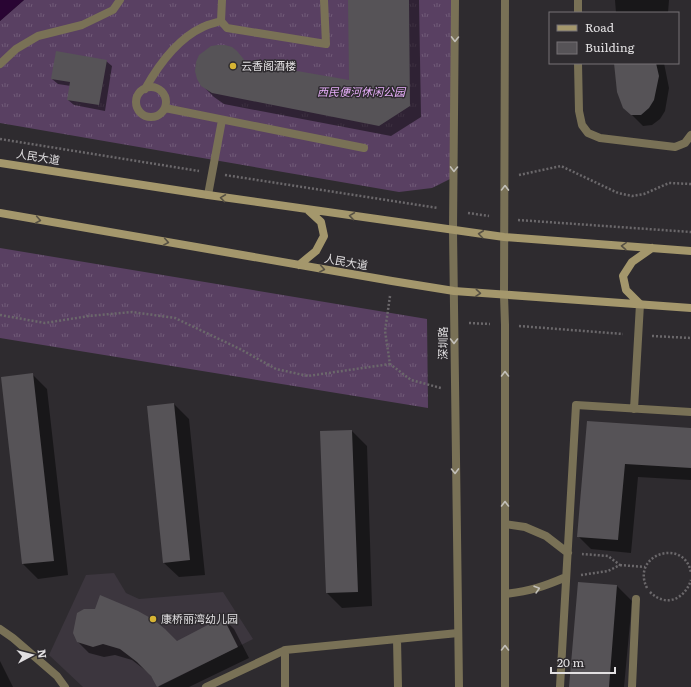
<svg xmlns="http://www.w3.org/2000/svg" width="691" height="687" viewBox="0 0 691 687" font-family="Literata,'Noto Sans SC',serif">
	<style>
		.built { fill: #3c363e }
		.grass { fill: url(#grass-tufts) }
		.water { fill: #290533 }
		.shadow { fill: #0007 }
		.building { fill: #565357 }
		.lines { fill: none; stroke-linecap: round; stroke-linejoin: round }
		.path { stroke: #6b686b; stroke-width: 2.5; stroke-dasharray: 2 2; stroke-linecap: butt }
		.service { stroke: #797156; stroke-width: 8 }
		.pedestrian { stroke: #797156; stroke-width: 8 }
		.tertiary { stroke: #797156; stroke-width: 8 }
		.secondary { stroke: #a4976c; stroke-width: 8 }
		.oneway { stroke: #c2bfb8 }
		.oneway2 { stroke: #575144 }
		.poi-dot { fill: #d7b434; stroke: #2e2b2f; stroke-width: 1.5 }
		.labels { text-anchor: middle; stroke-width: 3; stroke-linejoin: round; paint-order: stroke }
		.poi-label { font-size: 11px; fill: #e2e0e2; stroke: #2e2b2f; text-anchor: start }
		.park-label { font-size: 11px; font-style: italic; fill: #e8affb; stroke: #2e2b2f }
		.street-label { font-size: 11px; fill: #e2e0e2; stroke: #2e2b2f }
	</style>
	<defs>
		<pattern id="grass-tufts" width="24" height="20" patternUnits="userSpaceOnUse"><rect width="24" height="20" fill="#594062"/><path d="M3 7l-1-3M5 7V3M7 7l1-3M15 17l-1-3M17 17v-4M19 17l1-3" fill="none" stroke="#715b78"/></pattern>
	</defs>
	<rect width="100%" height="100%" fill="#2e2b2f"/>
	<path class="built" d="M114 573 126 593 139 599 223 592 253 639 159 687H83L49 655 86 575Z"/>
	<path class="grass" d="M24 0H453L454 177 432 188 399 192 0 123V21Z
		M0 248 427 319 428 408 0 338Z"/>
	<path class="water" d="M0 0H24L0 21Z"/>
	<path class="shadow" d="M349 0H419L421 117 391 136 224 104 214 97 202 85 236 52 248 64 350 81Z
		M615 0H669L668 13H616Z
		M106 61 112 66 105 111 74 105 68 100 71 86 58 84 52 79Z
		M616 63H664L669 88 665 111 660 119 652 125 643 126 624 107Z
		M32 374 47 389 68 575 38 579 23 564 2 378Z
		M174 404 189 419 205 575 179 577 164 563Z
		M588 422 691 429V480L638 477 631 553 591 549 578 536Z
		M352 431 367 446 372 606 342 608 327 593Z
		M579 583 617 586 632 601 624 687H570Z
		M223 618 234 629 249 658 189 687H159L149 673 132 660 115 655 104 657 89 653 78 642H177Z
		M0 661 13 687H0Z"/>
	<path class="building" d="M348 0H409L410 106 379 126 212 93 201 86 197 79 195 71 196 62 199 55 211 46 218 45H225L232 47 237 51 246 62 349 80Z
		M56 51 107 60 99 105 67 100 70 82 51 79Z
		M614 63H656L659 76 654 100 649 108 641 115H631L623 108 617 92Z
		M33 373 54 561 22 564 1 377Z
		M174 403 190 560 163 563 147 406Z
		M587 421 691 428V468L625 464 618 540 577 537Z
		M352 430 358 592 326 593 320 431Z
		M578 582 617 585 609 687H569Z
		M100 595 138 611 154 620 165 629 177 641 223 617 238 647 157 687 151 676 137 662 120 649 103 644 93 647 77 642 73 633 77 613 84 609H95Z"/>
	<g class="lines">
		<path class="path" d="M0 139 199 171
			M225 175 438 208
			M519 175 561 166 618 193 632 196 644 194 669 183 691 184
			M468 213 489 216
			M518 220 691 232
			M390 296 385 331 390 364 411 380 441 388
			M0 315 45 323 89 316 132 312 175 318 240 349 276 369 308 376 390 364
			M469 323 490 324
			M519 326 623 334
			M652 336 691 338
			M620 565 645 567
			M581 575 608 571 620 565 608 556 582 554
			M647 588C630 554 685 537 691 573
			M650 592C666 608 685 599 691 580"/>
		<path class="service" d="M222 0 221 21 227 28 326 44 324 0
			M578 0V13
			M578 63 579 111 582 125 588 133 600 138 675 147 685 143 691 135
			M136 102a15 15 0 1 1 30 0a15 15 0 1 1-30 0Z
			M145 89C159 64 177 39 203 27 208 24 215 23 221 21
			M165 108 364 148
			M208 195 222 120
			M634 409 640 304
			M505 524 525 527 546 536 568 553
			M505 594C530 591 543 587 566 577
			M0 629 13 638 57 676 65 687
			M397 639 398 687
			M285 650V687
			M206 687 285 650 458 633
			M560 687 576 405 691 412
			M632 687 636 599"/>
		<path class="pedestrian" d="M0 64 16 49 38 36 82 25 113 10 120 0"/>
		<path class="tertiary" d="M455 0 453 230 459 687
			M505 687V325L504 295 505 0"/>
		<path class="secondary" d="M0 163 208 195 504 237 691 251
			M0 213 392 281 454 291 691 308
			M299 265 316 251 324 236 321 222 308 210
			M640 304 626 290 623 276 632 262 652 248"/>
	</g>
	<defs><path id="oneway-chevron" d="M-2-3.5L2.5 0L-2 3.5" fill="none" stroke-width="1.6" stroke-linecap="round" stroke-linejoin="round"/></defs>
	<g class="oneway">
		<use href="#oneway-chevron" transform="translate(455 39) rotate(91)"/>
		<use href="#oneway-chevron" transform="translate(454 169) rotate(91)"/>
		<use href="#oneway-chevron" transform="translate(505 188) rotate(-89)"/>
		<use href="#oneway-chevron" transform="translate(454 341) rotate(90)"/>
		<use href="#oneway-chevron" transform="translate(505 374) rotate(-90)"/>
		<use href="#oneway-chevron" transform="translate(455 471) rotate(89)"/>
		<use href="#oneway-chevron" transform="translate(505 504) rotate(-90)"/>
		<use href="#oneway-chevron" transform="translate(537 589) rotate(-16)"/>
		<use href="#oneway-chevron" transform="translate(505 648) rotate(-90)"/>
	</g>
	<g class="oneway2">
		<use href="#oneway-chevron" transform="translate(223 198) rotate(-172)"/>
		<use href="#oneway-chevron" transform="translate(352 216) rotate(-172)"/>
		<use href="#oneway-chevron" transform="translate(38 220) rotate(10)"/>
		<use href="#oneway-chevron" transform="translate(481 234) rotate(-173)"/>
		<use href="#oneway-chevron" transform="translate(166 242) rotate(10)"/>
		<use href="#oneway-chevron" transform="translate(624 246) rotate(-176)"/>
		<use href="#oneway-chevron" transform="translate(322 269) rotate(10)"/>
		<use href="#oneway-chevron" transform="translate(478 293) rotate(5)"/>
	</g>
	<g class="poi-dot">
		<circle cx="233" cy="66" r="4"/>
		<circle cx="153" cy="619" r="4"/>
	</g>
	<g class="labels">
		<g class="poi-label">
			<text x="241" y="70">云香阁酒楼</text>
			<text x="161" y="623">康桥丽湾幼儿园</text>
		</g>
		<g class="park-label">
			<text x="361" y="96">西民便河休闲公园</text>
		</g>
		<g class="street-label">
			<text transform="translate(38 157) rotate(9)" y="4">人民大道</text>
			<text transform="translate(346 262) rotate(10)" y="4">人民大道</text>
			<text transform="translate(443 343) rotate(-90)" y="4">深圳路</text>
		</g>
	</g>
	<rect x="549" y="12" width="130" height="52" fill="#2e2b2f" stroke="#767377"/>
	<rect x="557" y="25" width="20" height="6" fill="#a4976c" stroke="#767377"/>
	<text x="585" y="32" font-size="12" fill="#e2e0e2">Road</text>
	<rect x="557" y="42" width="20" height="12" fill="#565357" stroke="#767377"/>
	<text x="585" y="52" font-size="12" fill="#e2e0e2">Building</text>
	<g transform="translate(32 655) rotate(83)" stroke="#2e2b2f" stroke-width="3" paint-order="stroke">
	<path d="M0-3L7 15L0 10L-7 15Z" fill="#e2e0e2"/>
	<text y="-6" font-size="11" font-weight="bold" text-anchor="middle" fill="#e2e0e2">N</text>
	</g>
	<path d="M551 667v6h64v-6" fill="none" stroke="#e2e0e2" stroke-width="2"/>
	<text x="557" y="667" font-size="12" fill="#e2e0e2" stroke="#2e2b2f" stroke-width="3" paint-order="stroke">20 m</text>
</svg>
